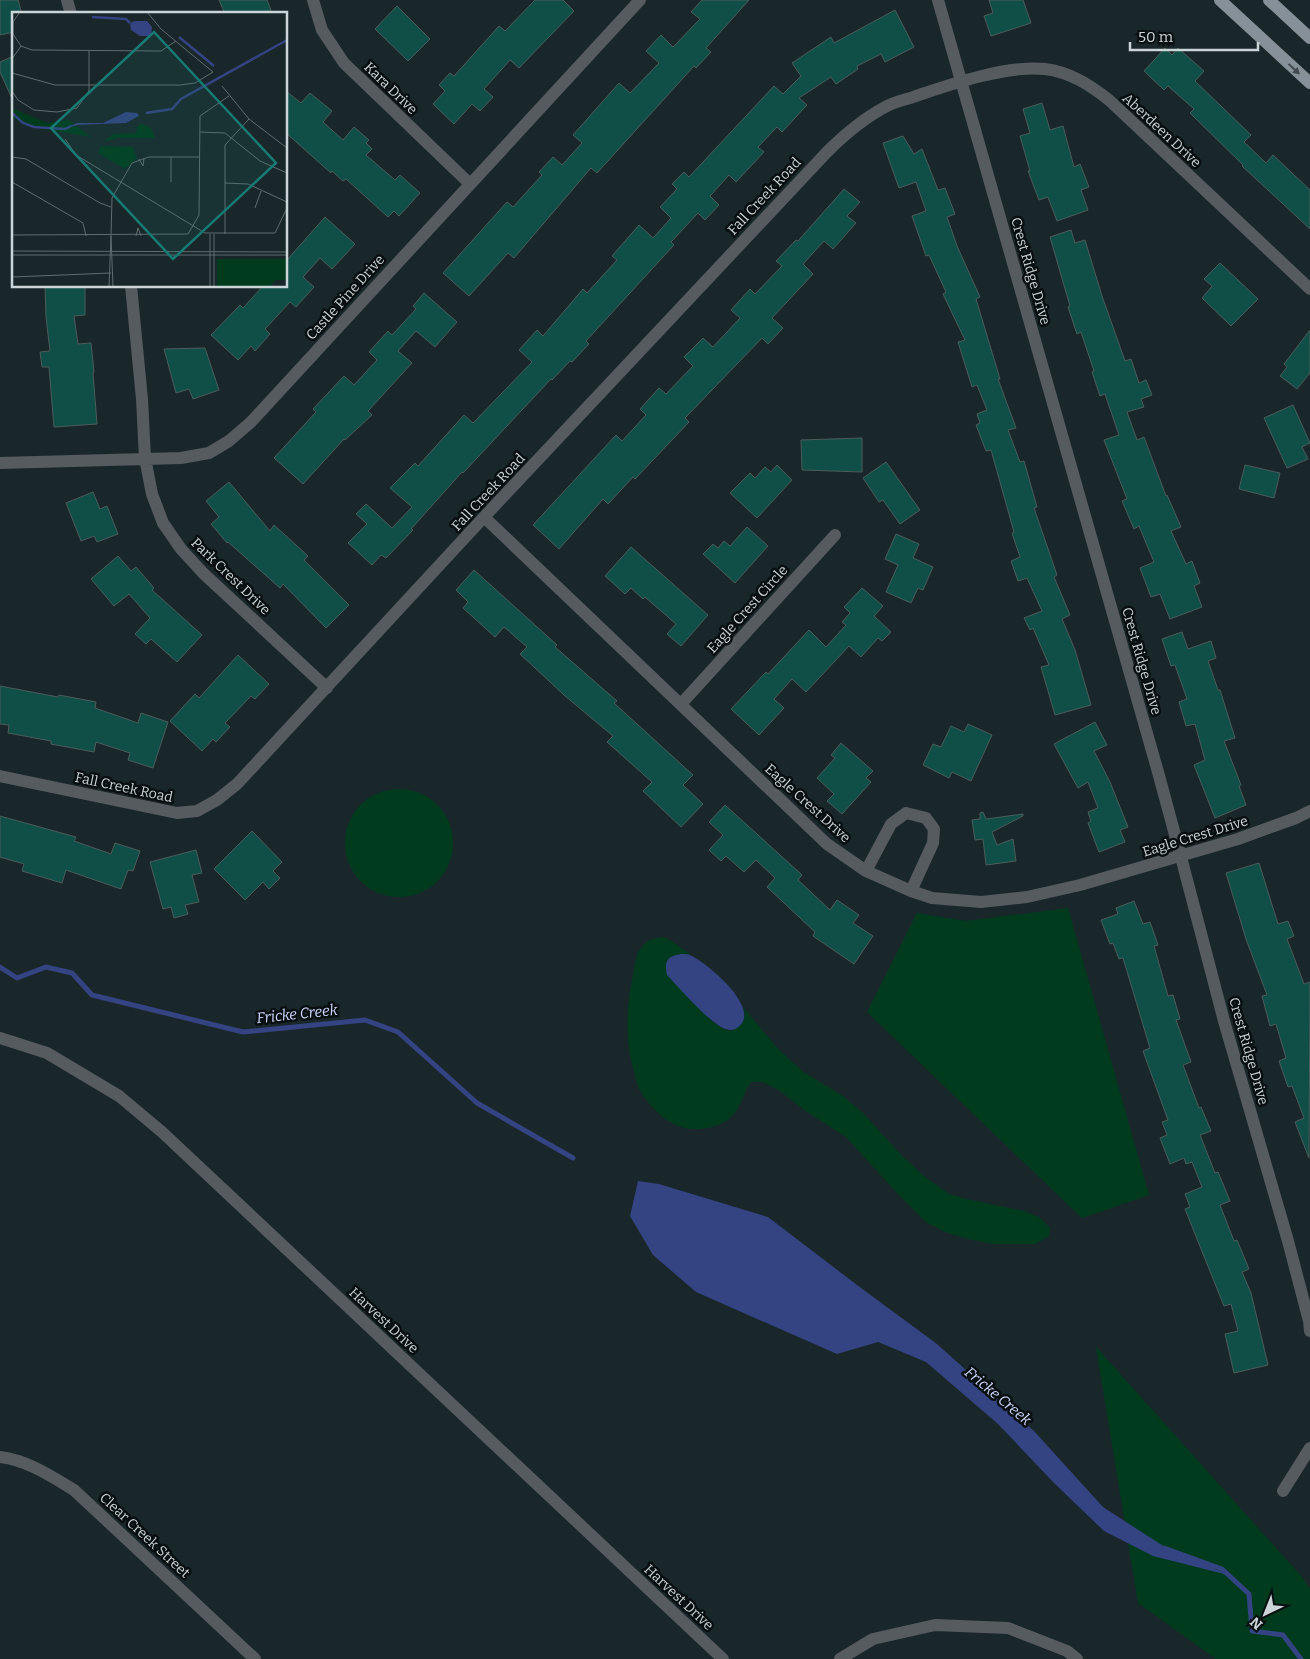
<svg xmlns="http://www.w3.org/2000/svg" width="1310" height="1659" viewBox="0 0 1310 1659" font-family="Bitter,serif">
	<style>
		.green { fill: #003b1d }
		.water { fill: #344381 }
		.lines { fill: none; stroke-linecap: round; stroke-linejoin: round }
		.stream { stroke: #344381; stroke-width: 5 }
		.building { fill: #0f4f48; stroke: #4c5c59 }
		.minor { stroke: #565b5f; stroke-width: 12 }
		.primary { stroke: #869098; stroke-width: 12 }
		.oneway { fill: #41494d }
		.labels { text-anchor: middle; stroke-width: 5; stroke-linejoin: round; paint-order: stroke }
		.street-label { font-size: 14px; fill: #cbd4d6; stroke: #090f10 }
		.water-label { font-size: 15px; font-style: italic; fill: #cdd9ff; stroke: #090f10 }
		.inset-river { fill: none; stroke: #344381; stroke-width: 2.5 }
		.inset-road { fill: none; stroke: #606c6f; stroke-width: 1 }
		.view { fill: #187b73; fill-opacity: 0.15; stroke: #187b73; stroke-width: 2.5 }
		.inset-edge { fill: none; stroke: #cbd4d6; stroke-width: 2.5 }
	</style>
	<rect width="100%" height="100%" fill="#19272b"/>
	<path class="green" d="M345 843a54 54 0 1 1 108 0a54 54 0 1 1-108 0Z
		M1068 908 1149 1195 1082 1218 867 1012 917 913 966 921Z
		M664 937 673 942 691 955C681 954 675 953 667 960L713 1022 724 1029 731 1031 745 1015 743 1007 779 1050 802 1071 843 1096 863 1113 902 1156 925 1177 949 1194 971 1200 1024 1211 1039 1217 1050 1228 1049 1236 1035 1244H993L968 1239 945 1232 926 1222 898 1194 846 1137 807 1112 780 1091 763 1082H751C744 1092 741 1106 733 1115 723 1126 706 1130 691 1129 679 1128 667 1121 658 1113 651 1106 644 1098 639 1089 637 1085 636 1079 635 1075 622 1033 628 997 637 955 645 941 648 939 664 937Z
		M1096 1347 1302 1577 1310 1589V1659H1216L1138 1603Z"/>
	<path class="water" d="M681 954C685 954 689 954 692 956 708 964 764 1010 737 1028 733 1031 727 1030 723 1028 707 1020 680 989 667 975 664 961 667 956 681 954Z
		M638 1181 659 1184 768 1217 857 1285 937 1344 1034 1431 1103 1507 1171 1551 1232 1576 1153 1556 1104 1531 1053 1482 998 1424 926 1362 878 1342 837 1354 696 1292 653 1255 630 1216Z"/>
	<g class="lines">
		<path class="stream" d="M0 967 17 978 46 967 72 973 92 995 243 1032 365 1020 398 1032 477 1103 573 1158
			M1164 1548 1222 1569 1249 1594 1252 1631 1283 1635 1301 1659"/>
	</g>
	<path class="building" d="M0 0H18L22 14H14V32L0 35Z
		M219 0H267L271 10 263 14H225Z
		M535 0H563L574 11 519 68 510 60 484 89 493 97 480 111 472 104 454 124 433 104 445 91 439 85 450 73 454 76 499 26 505 31Z
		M702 0H749L706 48 711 52 696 68 694 66 597 173 591 168 514 258 508 253 469 296 443 273 507 202 513 207 542 175 539 172 553 157 562 165 582 143 573 135 619 83 630 93 659 63 646 51 661 35 673 47 700 19 691 12Z
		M989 0H1023L1031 23 991 36 984 16 993 13Z
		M397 6 430 39 408 61 375 29Z
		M895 10 914 47 885 62 881 54 857 66 858 69 836 84 831 77 799 98 807 105 782 132 777 127 758 147 764 152 736 182 729 175 710 196 719 205 705 220 698 213 671 242 674 245 586 341 589 344 572 362 570 361 552 380 551 379 463 473 462 472 411 529 413 530 386 558 381 555 372 565 348 543 367 524 356 514 366 504 392 528 412 507 390 488 415 463 418 466 464 415 473 423 532 362 519 350 537 330 543 336 583 289 587 293 617 260 612 256 639 225 653 238 671 218 660 207 677 189 672 184 684 172 689 177 774 86 783 94 801 76 792 63 831 37 834 43Z
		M1165 48 1172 55 1178 48 1204 71 1195 81 1251 135 1244 142 1266 163 1273 155 1310 190V229L1242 166 1243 165 1190 113 1194 109 1168 86 1164 90 1144 71Z
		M14 56V103L0 72V62Z
		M286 91 301 103 310 93 332 111 323 122 343 140 354 127 369 140 366 143 372 149 366 155 395 180 400 175 420 193 399 216 394 211 388 217 346 179 343 181 332 171 331 173 286 133Z
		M1042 103 1050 130 1063 126 1074 167 1080 164 1089 187 1081 190 1088 210 1057 221 1048 197 1039 200 1028 171H1030L1020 136 1030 133 1023 109Z
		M903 136 914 154 922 149 938 190 945 188 955 214 947 217 957 246 980 297 976 299 1000 379H998L1016 428 1008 430 1020 462 1024 461 1037 507 1034 508 1057 575 1054 577 1070 615 1062 619 1075 650 1091 705 1055 715 1041 667 1049 665 1033 628 1030 630 1024 618 1042 611 1027 578 1018 581 1011 561 1020 557 1012 533 1014 532 991 450 986 451 976 425 980 423 977 414 987 410 977 385 972 387 958 342 965 340 943 294 946 292 929 255 926 256 912 216 926 211 916 182 899 188 883 143Z
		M844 189 860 202 847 216 856 223 833 249 824 241 803 264 813 274 772 318 783 328 768 344 762 338 685 418 689 422 635 479 633 477 608 504 603 499 559 549 533 525 616 435 622 441 646 415 640 409 659 388 666 394 693 366 684 357 703 338 713 347 740 318 731 310 750 289 755 294 782 266 776 261 796 240 798 241Z
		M325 217 355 244 332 269 320 258 303 277 314 287 296 307 290 302 265 329 270 334 255 351 251 346 238 360 211 335 240 305 243 308 263 286H286V261Z
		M1071 230 1075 243 1085 240 1102 296 1125 361 1131 359 1139 383 1146 380 1152 395 1141 399 1144 407 1127 412 1137 440 1144 437 1166 496 1167 495 1181 527 1171 531 1186 564 1192 561 1200 583 1194 586 1202 607 1170 619 1160 594 1151 597 1140 568 1154 562 1139 526 1134 529 1122 501 1127 499 1104 440 1119 435 1105 394 1100 396 1092 372 1094 371 1081 332 1077 334 1068 307 1070 306 1050 237Z
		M1220 263 1258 299 1231 326 1202 298 1212 286 1204 279Z
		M45 286H85V315L74 316 78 344 91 343 94 372 93 373 97 424 54 427 49 367H42L40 352 50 351 46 317Z
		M424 293 457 322 435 347 416 331 398 351 412 363 368 411 372 415 345 440 344 439 303 484 274 458 316 412 313 409 344 376 354 385 377 360 369 352 388 331 392 335 416 309 413 306Z
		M1310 330V373L1297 389 1280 376 1287 367 1284 364Z
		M205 348 219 390 193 399 189 389 176 393 164 349Z
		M1293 405 1310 443 1302 447 1308 459 1287 468 1264 418Z
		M862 438V472L802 470 801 440Z
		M886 462 920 510 900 524 883 500 879 502 863 478Z
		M777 465 792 480 757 518 730 493 750 473 755 478 765 467 771 472Z
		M1245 465 1280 473 1274 498 1239 489Z
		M229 482 270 531 274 525 308 556 304 560 349 605 326 628 283 584 280 588 228 542 227 543 211 524 219 517 206 501Z
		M93 492 100 509 107 506 118 534 97 542 94 536 81 541 66 503Z
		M747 527 768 546 735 583 703 554 713 544 718 548 724 541 730 546Z
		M896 534 919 544 913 558 933 567 923 590 918 588 911 603 886 592 898 565 885 559Z
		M631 547 708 615 681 646 667 634 676 624 645 597 643 599 631 588 625 594 605 576Z
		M118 556 131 571 136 567 154 588 152 590 202 635 177 662 151 639 146 644 135 634 150 618 129 594 114 606 91 579Z
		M474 570 557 645 555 647 617 701 614 703 693 775 683 785 703 804 681 827 643 791 652 782 607 742 613 736 564 695 520 654 527 647 504 627 495 637 463 608 468 602 456 590Z
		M862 588 883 606 874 616 891 632 882 641 878 638 861 657 849 646 806 692 792 679 774 699 784 708 759 735 731 709 766 672 768 674 809 630 826 647 846 625 842 622 850 613 844 607Z
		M1182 632 1188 649 1211 641 1216 658 1208 661 1218 690H1220L1235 738 1224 741 1241 785 1239 786 1246 805 1215 818 1194 765 1205 760 1195 724 1186 726 1179 702 1187 699 1175 665 1171 666 1162 639Z
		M238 655 269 684 255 699 251 696 225 723 230 727 216 742 213 739 202 751 170 721 195 694 199 698Z
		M0 686 58 697 59 695 96 702 95 708 138 723 141 713 168 722 153 768 128 760 130 753 96 742 94 752 51 744V741L8 733 9 725 0 724Z
		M1095 722 1107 745 1094 751 1110 782 1128 827 1120 830 1125 842 1099 852 1088 823 1091 821 1088 812 1098 808 1088 782 1078 788 1054 744Z
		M968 724 992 735 971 781 952 772 949 778 923 765 933 744 941 747 951 726 964 732Z
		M841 743 873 771 866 778 871 782 842 814 827 801 834 794 817 778 835 758 831 755Z
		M725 805 802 875 798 880 830 910 837 900 859 915 853 923 873 936 854 964 813 936 815 932 767 887 775 878 756 860 744 872 726 856 721 861 709 850 723 835 709 822Z
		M983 812 986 819 1023 814V816L992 832 997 845 1013 839 1016 861 986 865 983 839 975 840 972 820 980 819V813Z
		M0 816 76 837 74 841 111 854 115 843 140 851 133 871 128 870 121 889 66 870 62 883 22 871 24 864 0 857Z
		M252 831 282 862 273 871 280 878 269 889 263 882 245 900 214 869Z
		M196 850 202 873 192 875 199 902 185 905 188 914 174 918 171 907 163 909 150 862Z
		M1259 863 1278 924 1288 921 1294 936 1287 939 1304 984 1310 982 1309 1158 1295 1122 1304 1118 1292 1086 1288 1087 1279 1061 1286 1058 1276 1024 1270 1026 1262 996 1267 995 1246 939 1226 873Z
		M1134 901 1143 924 1150 922 1158 945 1154 946 1168 996 1173 995 1180 1019 1176 1020 1191 1062 1183 1065 1199 1108 1201 1107 1211 1131 1200 1135 1215 1173 1218 1172 1230 1201 1220 1205 1234 1241 1237 1240 1249 1269 1242 1272 1251 1293 1268 1365 1234 1373 1225 1334 1238 1331 1231 1304 1224 1306 1185 1209 1190 1207 1185 1194 1202 1187 1192 1162 1186 1164 1184 1158 1170 1164 1160 1138 1167 1135 1162 1122 1168 1120 1143 1051 1150 1048 1123 958 1119 959 1113 943 1110 944 1101 920 1118 914 1116 908Z"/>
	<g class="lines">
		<path class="minor" d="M67 0 71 14
			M313 0 322 30 344 63 469 183
			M938 0 1158 772 1181 857 1224 1021 1288 1241 1309 1321 1310 1331
			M131 286 142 399 145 458 152 494 163 523 181 549 203 573 327 688
			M0 463 181 458 209 453 229 441 251 422 640 0
			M484 517 827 844 866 871 911 891 932 898 981 902 1027 897 1080 885 1238 839 1296 818 1310 811
			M681 704 835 535
			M0 776 177 813 197 811 217 800 237 784 484 517 827 152C845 134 864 118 887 106 897 101 909 99 919 95 954 83 1009 65 1045 69 1070 72 1090 85 1109 100L1310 289
			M866 871 891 824 906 813 926 818 934 829 933 843 911 891
			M0 1038 47 1053 119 1096 162 1132 723 1659
			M0 1457C27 1460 51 1476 74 1490L255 1659
			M1283 1491 1310 1448
			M840 1659 873 1639 935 1625 1008 1628 1067 1651 1077 1659"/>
		<path class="primary" d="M1220 0 1310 83
			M1269 0 1310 38"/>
	</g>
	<defs><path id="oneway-solid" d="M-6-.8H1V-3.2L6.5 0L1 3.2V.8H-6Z" transform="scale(1.25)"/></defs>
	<use class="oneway" href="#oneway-solid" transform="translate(1294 69) rotate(43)"/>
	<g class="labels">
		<g class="street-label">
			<text transform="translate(391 88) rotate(44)" y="5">Kara Drive</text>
			<text transform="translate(1162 130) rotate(43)" y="5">Aberdeen Drive</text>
			<text transform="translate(764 196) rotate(-47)" y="5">Fall Creek Road</text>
			<text transform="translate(1031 271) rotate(74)" y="5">Crest Ridge Drive</text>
			<text transform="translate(345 297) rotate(-48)" y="5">Castle Pine Drive</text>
			<text transform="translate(488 492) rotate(-47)" y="5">Fall Creek Road</text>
			<text transform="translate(231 576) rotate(44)" y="5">Park Crest Drive</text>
			<text transform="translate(747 609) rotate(-48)" y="5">Eagle Crest Circle</text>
			<text transform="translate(1142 661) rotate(74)" y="5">Crest Ridge Drive</text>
			<text transform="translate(124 787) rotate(12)" y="5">Fall Creek Road</text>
			<text transform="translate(808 803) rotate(42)" y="5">Eagle Crest Drive</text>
			<text transform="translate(1195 836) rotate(-17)" y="5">Eagle Crest Drive</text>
			<text transform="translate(1249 1051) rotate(74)" y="5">Crest Ridge Drive</text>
			<text transform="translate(384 1320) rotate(43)" y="5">Harvest Drive</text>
			<text transform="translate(145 1535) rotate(43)" y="5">Clear Creek Street</text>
			<text transform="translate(679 1597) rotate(43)" y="5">Harvest Drive</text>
		</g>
		<g class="water-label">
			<text transform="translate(297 1014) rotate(-6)" y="5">Fricke Creek</text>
			<text transform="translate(998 1396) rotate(40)" y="5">Fricke Creek</text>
		</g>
	</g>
	<g transform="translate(12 12)">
		<rect width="275" height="275" fill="#19272b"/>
		<path d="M0 96 35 111 57 108 79 125 13 114 0 105ZM129 111 139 116 143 126H105L91 130 101 122 124 121 125 115ZM89 134 121 135 125 146 113 157 86 141ZM205 247H275V268H264L257 275H205Z" fill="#003b1d"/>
		<path d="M123 9H135L140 15 139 24H128L119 18 118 11ZM114 100 125 101 127 104 114 111 66 113 51 117 65 111H91Z" fill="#344381"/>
		<path class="inset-river" d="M80 5 114 7 118 11M167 25 202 54M0 101 11 111 22 115 53 117 59 114M134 101 160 97 169 87 275 28"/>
		<path class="inset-road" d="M8 0 1 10V22L9 34 20 38 149 39 164 29M0 47 9 34M0 61 43 73H168L183 71 201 60 149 17 135 0M210 74 237 107 275 136M0 79 6 88 22 98 45 100 65 96 77 79V39M188 120 213 121 248 149 275 161M53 127 64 143 193 221H263L275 196M0 145 14 147 88 191 99 195M159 145V170M127 147 131 154 132 146M0 170 71 211 74 224M213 171 236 172 275 190M243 196 249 179M198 222V275M202 222V275M213 222V133L237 107M0 223 176 222 187 203 188 104 217 84M99 224 100 186 120 151 137 145H187M124 224 126 216 129 224M0 239 275 240M0 243H275M0 265 99 261M97 275 99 224 101 275"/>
		<path class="view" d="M142 20 264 151 161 247 39 116Z"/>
		<rect width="275" height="275" class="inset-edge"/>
	</g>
	<g transform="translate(1265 1614) rotate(223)" stroke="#090f10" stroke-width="4" paint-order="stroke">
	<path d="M0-4L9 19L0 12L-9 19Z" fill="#cbd4d6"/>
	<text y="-8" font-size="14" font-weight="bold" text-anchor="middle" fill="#cbd4d6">N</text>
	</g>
	<path d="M1130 42v8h128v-8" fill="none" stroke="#cbd4d6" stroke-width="2.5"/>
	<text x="1138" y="42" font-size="15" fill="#cbd4d6" stroke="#090f10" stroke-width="4" paint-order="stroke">50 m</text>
</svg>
